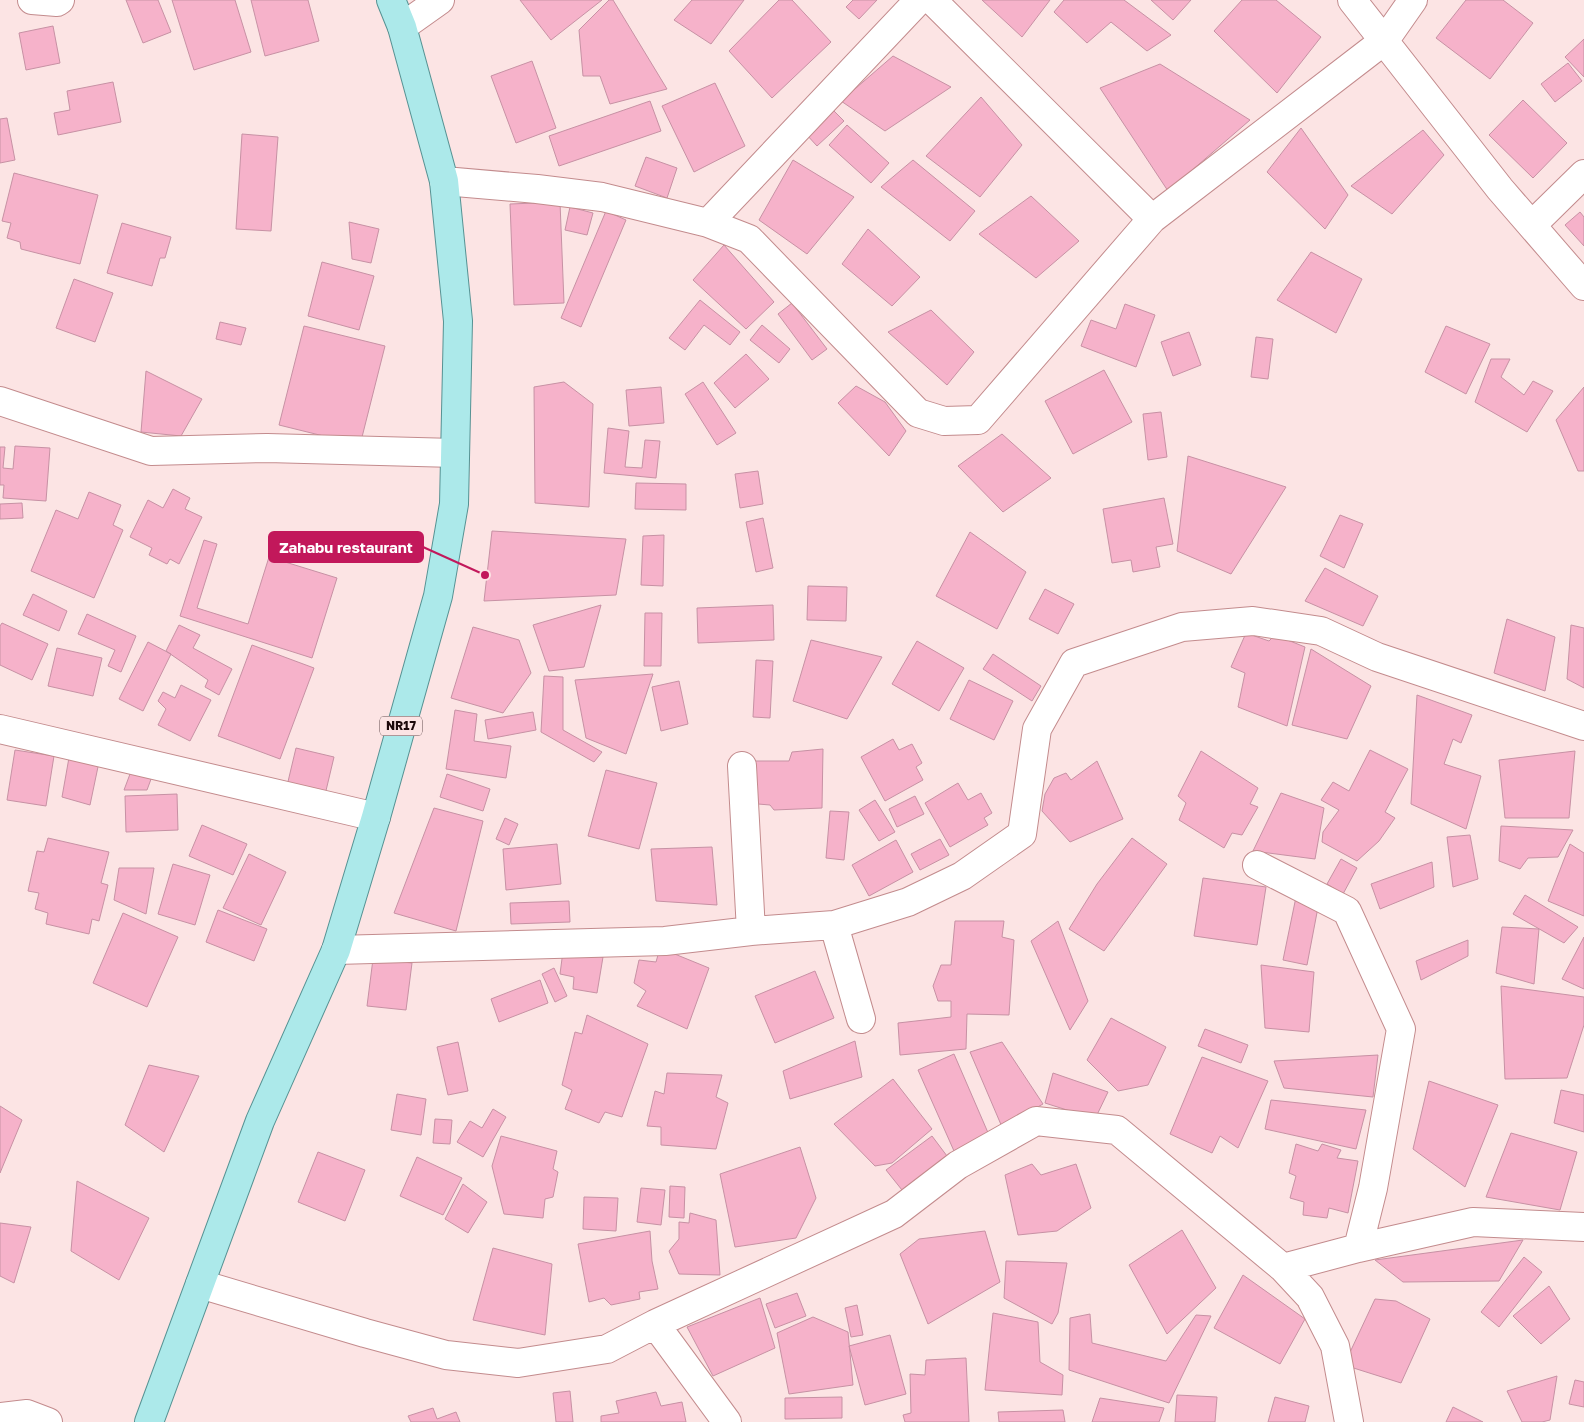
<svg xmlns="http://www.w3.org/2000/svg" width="1584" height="1422" viewBox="0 0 1584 1422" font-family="'Golos Text',sans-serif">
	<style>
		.building { fill: #f6b2ca; stroke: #c791a4 }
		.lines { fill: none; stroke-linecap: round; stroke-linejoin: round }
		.street-casing { stroke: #c38b8d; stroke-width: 30 }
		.primary-casing { stroke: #569293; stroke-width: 30 }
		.street { stroke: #fff; stroke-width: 28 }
		.primary { stroke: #ace9ea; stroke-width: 28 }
		.labels { text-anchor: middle; stroke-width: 5; stroke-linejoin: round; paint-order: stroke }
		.shield { fill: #fce4e4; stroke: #604b4c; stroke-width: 1 }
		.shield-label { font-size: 12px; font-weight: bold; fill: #1d090b }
		.leader { fill: none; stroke: #c2185b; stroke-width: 2 }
		.callout-dot { fill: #c2185b; stroke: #fce4e4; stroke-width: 2 }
		.callout { fill: #c2185b; stroke: #c2185b; stroke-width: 2 }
		.callout-label { font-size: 15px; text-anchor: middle; font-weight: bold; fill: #fff }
	</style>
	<rect width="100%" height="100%" fill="#fce4e4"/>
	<path class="building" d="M126 0H158L171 32 143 43Z
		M172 0H235L251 52 194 70Z
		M251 0H308L319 41 265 56Z
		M520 0H602L551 40Z
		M609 0H613L667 89 610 104 600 76H583L579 30Z
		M692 0H744L711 44 674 20Z
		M779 0H792L831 42 772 98 729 51Z
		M853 0H877L859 19 846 7Z
		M982 0H1050L1022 37Z
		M1064 0H1124L1171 35 1147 51 1111 22 1087 43 1054 12Z
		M1151 0H1191L1173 20Z
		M1242 0H1276L1321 37 1277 93 1214 31Z
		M1466 0H1503L1533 23 1490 79 1436 38Z
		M53 26 60 63 26 70 19 33Z
		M1584 39V77L1565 57Z
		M893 56 951 87 885 131 841 101Z
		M532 61 556 128 516 143 491 76Z
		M1568 63 1582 81 1555 102 1541 84Z
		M1160 64 1250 120 1168 191 1100 88Z
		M113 82 121 122 58 135 54 113 70 110 67 91Z
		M715 83 745 146 694 172 662 106Z
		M981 97 1022 145 980 197 926 156Z
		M1523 100 1567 143 1533 178 1489 135Z
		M650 101 661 131 559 166 549 136Z
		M832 109 844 121 817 146 806 134Z
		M7 118 15 160 0 163V119Z
		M847 125 889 163 871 183 829 145Z
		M1301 128 1348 195 1325 229 1267 172Z
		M1423 130 1444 155 1392 214 1351 186Z
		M242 134 278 137 271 231 236 229Z
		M646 157 677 168 667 198 635 186Z
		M793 160 854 197 807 254 759 220Z
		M913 160 975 211 950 241 881 187Z
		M14 173 98 195 80 264 21 249 20 242 7 238 11 223 2 221Z
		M1031 196 1079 241 1036 278 979 234Z
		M560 202 564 303 514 305 510 204Z
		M570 207 593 213 587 235 565 230Z
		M606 211 626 220 581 327 561 318Z
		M1580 212 1584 217V246L1565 225Z
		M349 222 379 229 371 263 352 259Z
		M122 223 171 237 165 258H160L152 286 107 273Z
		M868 229 920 277 892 306 842 264Z
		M724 245 774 302 746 329 693 280Z
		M1311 252 1362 279 1336 333 1277 300Z
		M322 262 374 276 359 330 308 316Z
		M74 279 113 293 95 342 56 328Z
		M700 300 740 332 730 345 704 325 685 350 669 338Z
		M792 303 827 349 812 360 778 314Z
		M1125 304 1155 315 1136 367 1081 346 1091 320 1116 329Z
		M931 310 974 352 947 385 888 332Z
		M220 322 246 328 241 345 216 339Z
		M762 325 790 349 779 363 750 340Z
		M304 326 385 346 360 445 279 425Z
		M1446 326 1490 344 1466 394 1425 372Z
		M1189 332 1201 365 1173 376 1161 342Z
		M1256 337 1273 339 1268 379 1251 377Z
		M746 354 769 379 735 408 714 383Z
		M1491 359H1510L1501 377 1524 395 1533 381 1553 391 1527 432 1475 402Z
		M1104 370 1132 422 1073 454 1045 401Z
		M146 371 202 399 181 436 141 432Z
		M564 382 593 404 589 507 535 503 534 387Z
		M703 382 736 433 717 445 685 394Z
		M856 386 885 402 906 431 889 456 838 403Z
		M661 387 664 423 629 426 626 390Z
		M1584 387V471H1578L1556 420Z
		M1161 412 1167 457 1148 460 1143 414Z
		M608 428 629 431 625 467 642 468 645 440 660 441 656 478 604 473Z
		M1002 434 1051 478 1003 512 958 466Z
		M15 446 50 448 46 501 3 498 4 485H0V447H5L3 468 13 469Z
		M1188 456 1286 487 1231 574 1177 551Z
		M758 471 763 504 740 508 735 474Z
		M636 483 686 484V510L635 509Z
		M173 489 190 498 185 509 202 517 179 564 170 559 167 564 149 555 152 548 130 537 148 500 163 508Z
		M89 492 121 505 113 525 123 530 94 598 31 571 56 510 78 519Z
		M1164 498 1173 544 1156 547 1160 567 1133 572 1131 560 1112 563 1103 509Z
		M22 503 23 518 0 519V504Z
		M1340 515 1363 524 1344 568 1320 556Z
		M763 518 773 568 756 572 746 522Z
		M492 531 626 539 616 595 484 601Z
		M970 532 1026 572 997 629 936 596Z
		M664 535 663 586 641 585 643 536Z
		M204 540 217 544 197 608 248 624 269 557 337 578 312 658 180 616Z
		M1325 568 1378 596 1363 626 1305 601Z
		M808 586 847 587 846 621 807 620Z
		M1045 589 1074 604 1058 634 1029 619Z
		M33 594 67 611 59 631 23 615Z
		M601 605 584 667 549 671 533 625Z
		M773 605 774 640 698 643 697 608Z
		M645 613H662L661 666H644Z
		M87 614 136 636 121 672 108 666 115 650 78 634Z
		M1507 619 1555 637 1545 691 1494 673Z
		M2 623 48 644 32 680 0 665V626Z
		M179 625 200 635 193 648 232 669 219 695 205 687 208 680 166 651Z
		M1571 625 1584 628V688L1567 679Z
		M473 627 519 640 531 673 503 713 451 698Z
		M1246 633 1269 641 1275 635 1305 647 1287 726 1238 707 1245 673 1231 667Z
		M811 640 882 657 847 719 793 701Z
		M917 641 964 668 939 711 892 684Z
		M148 642 171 654 143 711 119 699Z
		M252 645 314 668 280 759 218 736Z
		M57 648 102 658 93 696 48 686Z
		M1311 649 1371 686 1347 739 1292 725Z
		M993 654 1041 686 1032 701 983 669Z
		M756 660 773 661 770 718 753 717Z
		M653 674 626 754 586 738 575 680Z
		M544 676 563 677V730L602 752 594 762 541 732Z
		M969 680 1013 701 994 740 950 719Z
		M679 681 688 724 661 731 652 687Z
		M181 685 211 700 190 741 158 725 166 709 158 701 163 692 175 698Z
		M1417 695 1472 715 1461 743 1453 739 1444 764 1481 776 1466 829 1411 804Z
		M455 710 477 714 474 741 511 746 506 778 446 769Z
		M533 712 536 730 488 739 485 720Z
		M893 739 899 750 912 744 922 763 916 767 923 780 885 801 861 757Z
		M296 748 334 757 324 799 286 790Z
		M823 749 822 808 774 810 770 805 758 804 755 761H789L792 752Z
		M15 750 54 756 46 806 7 800Z
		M1370 750 1408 769 1385 812 1395 818 1379 841 1357 861 1322 842 1323 832 1339 810 1321 800 1333 782 1349 791Z
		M1201 751 1258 788 1250 804 1258 807 1242 835 1232 833 1224 848 1179 820 1186 803 1178 796Z
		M1575 751 1569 818H1505L1499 760Z
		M70 752 99 762 90 805 62 797Z
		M1097 761 1123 819 1070 842 1042 811 1045 794 1054 778 1066 773 1071 780Z
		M133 766 154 771 147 790H124Z
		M606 770 657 783 639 849 588 836Z
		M447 774 490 789 483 811 440 797Z
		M958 783 968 800 981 793 992 813 984 818 988 825 950 847 925 803Z
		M1281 793 1324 808 1315 859 1253 851Z
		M177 794 178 830 126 832 125 796Z
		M915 796 924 814 897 827 889 809Z
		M875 800 895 832 879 841 859 810Z
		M434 808 483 821 456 931 394 913Z
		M830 811 849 812 844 860 826 858Z
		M505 818 518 824 509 845 496 839Z
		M202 825 247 844 233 875 189 856Z
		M1501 826 1573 830 1558 857 1528 858 1520 869 1499 861Z
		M1470 835 1478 879 1453 887 1447 837Z
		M48 838 109 852 101 883 108 885 99 921 92 919 89 934 46 924 48 913 35 909 39 893 28 891 37 851 44 852Z
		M1132 838 1167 864 1104 951 1069 929 1097 884Z
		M940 839 949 855 920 870 911 854Z
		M896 840 913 872 869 896 852 865Z
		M557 844 561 884 506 890 503 849Z
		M1570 844 1584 853V916L1548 901Z
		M712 847 717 905 656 901 651 849Z
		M249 854 286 872 261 925 223 908Z
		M1341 859 1357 868 1343 894 1327 884Z
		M1432 862 1434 887 1380 909 1371 884Z
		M173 864 210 875 195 925 158 914Z
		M119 868H154L146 914 114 900Z
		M1203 878 1266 887 1257 945 1194 936Z
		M1525 895 1578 927 1564 943 1513 914Z
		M1296 897 1319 902 1307 965 1283 960Z
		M569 901 570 922 511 924 510 903Z
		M218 910 267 929 254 961 206 942Z
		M123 913 178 937 147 1007 93 983Z
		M955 921H1004L1002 937 1014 940 1009 1015 967 1014 966 1049 900 1055 898 1023 951 1017V1001H938L933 986 941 965H951Z
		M1058 921 1088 1001 1070 1030 1031 941Z
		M1502 927 1539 929 1534 984 1496 973Z
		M1584 937V989L1562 979Z
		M1468 940V956L1421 980 1416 961Z
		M660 948 709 968 687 1029 637 1006 646 991 634 983 639 960 656 962Z
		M563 951 603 957 597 993 573 989 574 977 560 974Z
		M373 959 412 963 406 1010 367 1006Z
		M1261 965 1314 972 1309 1032 1265 1028Z
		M554 968 567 996 555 1002 542 974Z
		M815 971 834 1018 775 1043 755 996Z
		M540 980 548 1003 499 1022 491 999Z
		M1501 986 1584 997V1025L1567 1078 1505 1079Z
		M587 1015 648 1044 622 1117 605 1112 599 1123 565 1109 572 1090 562 1085 575 1032 582 1034Z
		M1111 1018 1166 1047 1148 1085 1118 1091 1087 1060Z
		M1205 1029 1248 1045 1241 1063 1198 1046Z
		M855 1041 862 1077 790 1099 783 1071Z
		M458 1042 468 1091 448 1095 437 1047Z
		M1002 1042 1043 1104 1002 1127 970 1052Z
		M954 1054 989 1135 954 1151 918 1070Z
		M1378 1055 1373 1097 1284 1088 1274 1061Z
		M1202 1057 1268 1081 1238 1148 1220 1136 1212 1153 1170 1134Z
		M149 1065 199 1076 164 1152 125 1125Z
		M667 1073 722 1075 716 1097 728 1103 716 1149 661 1145V1127L647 1126 655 1091 664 1094Z
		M1053 1073 1108 1092 1095 1119 1045 1103Z
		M893 1079 932 1129 892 1163 875 1166 834 1124Z
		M1429 1081 1498 1105 1465 1187 1413 1149Z
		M1561 1090 1584 1095V1132L1554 1123Z
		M397 1094 426 1099 421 1135 391 1130Z
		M1271 1100 1366 1110 1356 1149 1265 1129Z
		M0 1106 22 1120 0 1173Z
		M493 1109 506 1117 483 1157 457 1142 470 1121 482 1128Z
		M435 1119 452 1120 450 1144 433 1143Z
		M1511 1133 1577 1152 1560 1210 1486 1197Z
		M501 1136 557 1151 553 1169 558 1172 553 1197 545 1199 543 1218 504 1214 492 1166Z
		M932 1136 947 1156 902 1190 886 1170Z
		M1296 1144 1318 1151 1322 1144 1341 1150 1337 1158 1358 1161 1348 1213 1329 1208 1327 1218 1303 1215 1304 1202 1290 1198 1296 1176 1289 1173Z
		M800 1147 816 1198 796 1238 735 1247 720 1174Z
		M318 1152 365 1170 345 1221 298 1202Z
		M417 1157 462 1178 443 1215 400 1196Z
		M1032 1164 1041 1175 1076 1164 1091 1208 1057 1231 1018 1235 1005 1175Z
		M77 1181 149 1218 119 1280 71 1251Z
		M463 1184 487 1202 468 1233 445 1219Z
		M670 1186 685 1187 684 1218 669 1217Z
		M641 1188 665 1190 661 1225 637 1222Z
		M584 1197 618 1198 616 1231 583 1229Z
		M690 1213 716 1220 720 1275 679 1274 669 1251 679 1239V1222L689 1223Z
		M0 1223 31 1227 14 1283 0 1276Z
		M1182 1230 1216 1288 1167 1334 1129 1265Z
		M650 1231 652 1261 658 1289 639 1292 640 1299 611 1305 604 1298 589 1302 578 1244Z
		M985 1231 1000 1282 928 1324 900 1254 919 1239Z
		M1523 1240 1499 1281 1403 1282 1375 1260Z
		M493 1248 552 1264 545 1335 473 1320Z
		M1524 1257 1542 1272 1499 1327 1481 1312Z
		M1006 1261 1067 1263 1058 1313 1052 1324 1004 1298Z
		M1243 1275 1305 1319 1280 1364 1214 1328Z
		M1549 1286 1570 1319 1541 1344 1513 1316Z
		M797 1293 806 1316 775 1328 766 1304Z
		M760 1298 775 1348 713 1376 687 1327Z
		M1375 1299 1396 1301 1430 1319 1401 1383 1344 1365Z
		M857 1305 863 1335 851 1337 845 1308Z
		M993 1313 1038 1322 1040 1362 1063 1375 1062 1395 985 1390Z
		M1090 1314 1092 1343 1166 1361 1196 1315 1211 1316 1169 1403 1069 1370 1070 1318Z
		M813 1317 848 1332 853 1385 789 1394 777 1333Z
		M890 1335 906 1394 865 1405 849 1346Z
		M966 1358 969 1422H905L903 1415 911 1413 910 1374 925 1375 926 1360Z
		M1557 1376 1550 1420 1542 1422H1522L1507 1391Z
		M1575 1380 1584 1382V1407L1569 1404Z
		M570 1391 573 1422H556L553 1393Z
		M656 1392 661 1406 682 1402 686 1422H601V1416L619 1413 616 1401Z
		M1177 1395 1217 1397 1215 1422H1175Z
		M842 1397V1418L785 1419V1398Z
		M1275 1397 1309 1406 1305 1422H1268Z
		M1100 1398 1164 1408 1159 1422H1092Z
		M1453 1407 1483 1422H1446Z
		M433 1408 437 1419 456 1412 460 1422H411L408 1416Z
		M1063 1410 1065 1422H999L998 1412Z"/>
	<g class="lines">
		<defs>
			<path id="street" d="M32 0 57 2 60 0
				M932 0 1152 219
				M1352 0 1500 189 1584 286
				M402 27 440 0
				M444 181 537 189 602 197 708 223 749 239 918 413 944 421 978 420 1152 219 1385 40 1413 0
				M708 223 919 0
				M1532 225 1584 174
				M0 401 151 451 267 448 455 453
				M0 729 376 817
				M742 766 751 931
				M1257 865 1347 911 1401 1029 1373 1188 1358 1248
				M834 925 861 1019
				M336 950 665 941 751 931 834 925 908 902 962 876 1022 834 1037 729 1074 663 1182 627 1253 621 1321 631 1377 657 1584 726
				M1283 1268 1358 1248 1473 1222 1584 1227
				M200 1284 365 1333 446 1355 518 1363 607 1349 655 1324 894 1214 958 1165 1036 1121 1117 1130 1283 1268 1310 1297 1335 1346 1349 1422
				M655 1324 727 1422
				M0 1417 27 1414 48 1422"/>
			<path id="primary" d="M149 1422 260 1121 336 950 376 817 438 596 454 504 458 321 444 181 402 27 391 0"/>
		</defs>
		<use href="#street" class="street-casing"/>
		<use href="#primary" class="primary-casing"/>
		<use href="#street" class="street"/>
		<use href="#primary" class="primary"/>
	</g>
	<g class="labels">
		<rect class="shield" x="380" y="716.5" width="42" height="19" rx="4"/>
		<g class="shield-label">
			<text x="401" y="730">NR17</text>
		</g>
	</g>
	<path class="leader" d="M485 575L423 547"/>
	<circle class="callout-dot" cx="485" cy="575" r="5"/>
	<rect class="callout" x="269" y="532" width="154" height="30" rx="5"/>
	<g class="callout-label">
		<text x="346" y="553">Zahabu restaurant</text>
	</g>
</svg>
